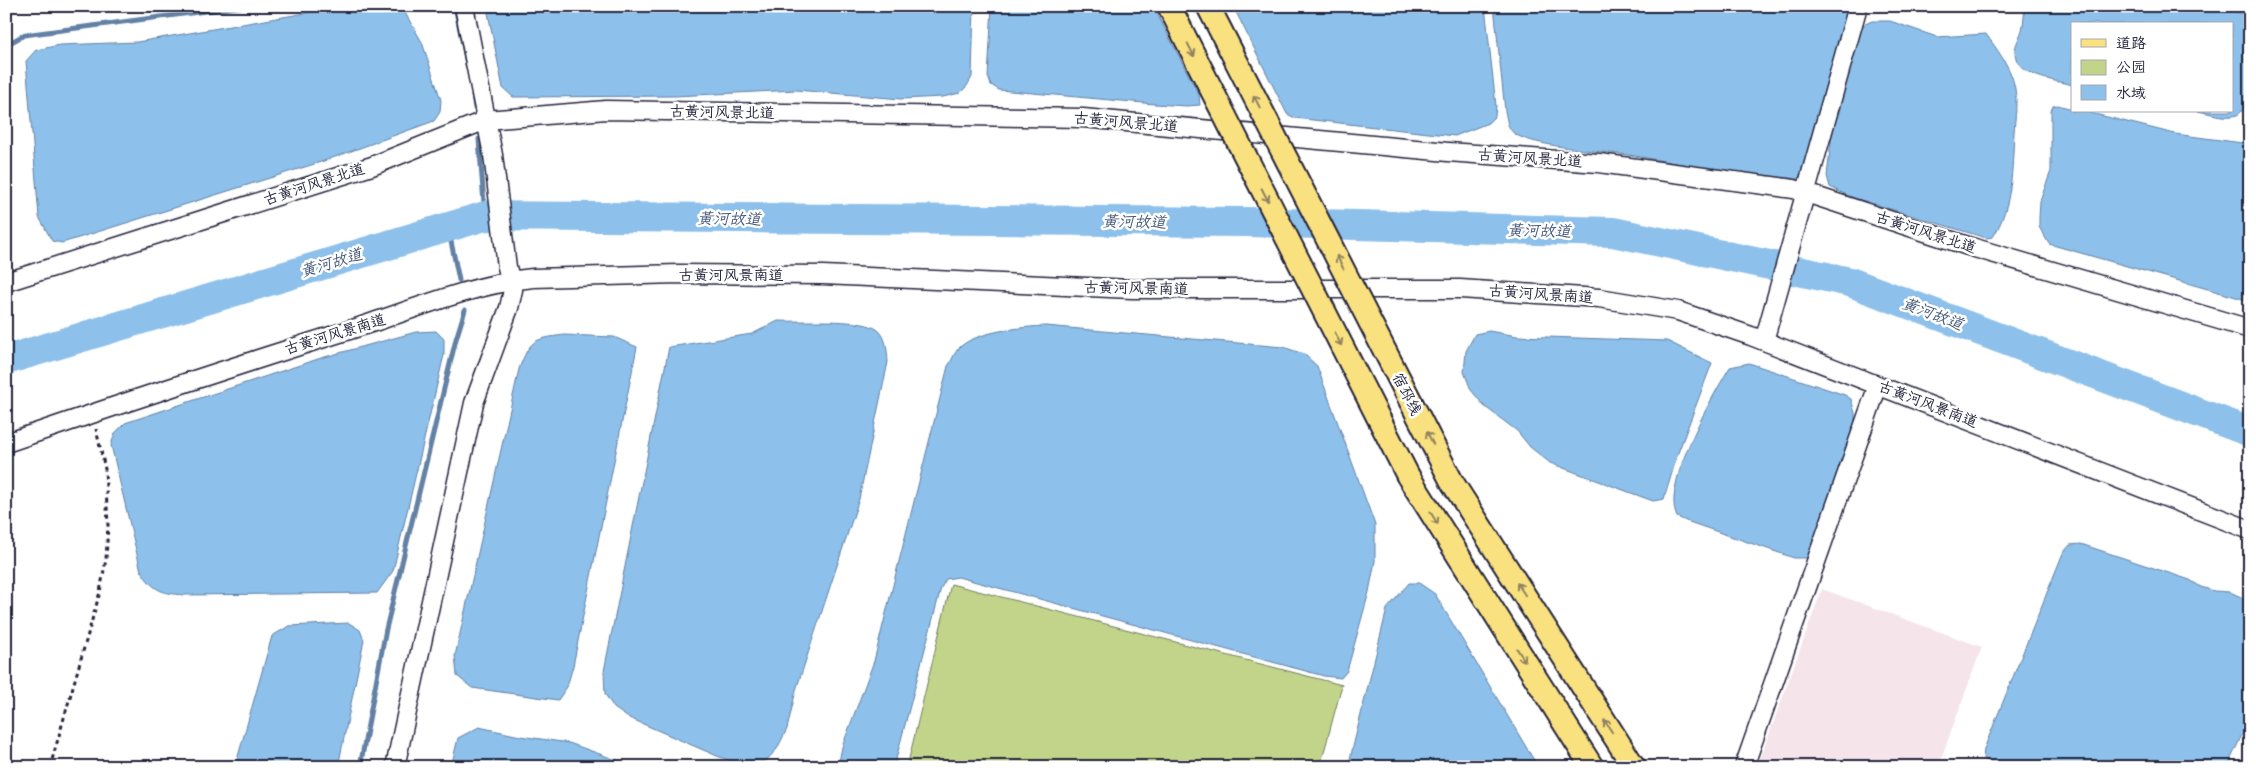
<svg xmlns="http://www.w3.org/2000/svg" width="2256" height="773" viewBox="0 0 2256 773" font-family="Mynerve,'LXGW WenKai TC',sans-serif">
	<style>
		.built { fill: #f5e5eb }
		.green { fill: #c2d489; stroke: #727b62 }
		.water { fill: #8dc0ea; stroke: #6281a4 }
		.lines { fill: none; stroke-linecap: round; stroke-linejoin: round }
		.stream { stroke: #6281a4; stroke-width: 5 }
		.river { stroke: #8dc0ea; stroke-width: 30 }
		.minor-casing { stroke: #22223b; stroke-width: 21 }
		.major-casing { stroke: #22223b; stroke-width: 26 }
		.path { stroke: #22223b; stroke-width: 3; stroke-dasharray: 4 4; stroke-linecap: butt }
		.minor { stroke: #fff; stroke-width: 18 }
		.major { stroke: #fae180; stroke-width: 22 }
		.major-bridge-casing { stroke: #22223b; stroke-width: 26; stroke-linecap: butt }
		.major-bridge { stroke: #fae180; stroke-width: 22 }
		.oneway { stroke: #8e825e }
		.labels { text-anchor: middle; stroke-width: 5; stroke-linejoin: round; paint-order: stroke }
		.street-label { font-size: 15px; fill: #22223b; stroke: #fff }
		.water-label { font-size: 16px; font-style: italic; fill: #475978; stroke: #fff }
	</style>
	<rect width="100%" height="100%" fill="#fff"/>
	<filter id="ink" filterUnits="userSpaceOnUse"><feTurbulence type="fractalNoise" baseFrequency=".02" numOctaves="2"/><feDisplacementMap in="SourceGraphic" scale="10" xChannelSelector="R" yChannelSelector="G"/><feConvolveMatrix kernelMatrix="1 2 1 2 8 2 1 2 1" color-interpolation-filters="sRGB"/></filter>
	<g filter="url(#ink)">
		<path class="built" d="M1822 589 1982 647 1938 767H1757Z"/>
		<path class="green" d="M951 584 1342 685 1320 767H907Z"/>
		<path class="water" d="M347 6H401L422 42 441 100 440 112 434 121 324 161 75 239 62 243 52 241 39 217 26 61 36 50 60 45 137 42Z
			M490 6H974L972 77 967 86 960 93 943 97 901 99 796 90 675 96 513 97 503 88 488 13Z
			M992 6H1153L1199 95 1200 105 1187 106 1155 104 999 90 991 85 988 77Z
			M1233 6H1485L1496 106 1495 116 1488 123 1455 136 1295 118 1287 114Z
			M1494 6H1848L1804 167 1799 177 1792 183H1779C1731 174 1683 164 1635 156 1610 152 1533 147 1515 134 1507 129 1507 119 1505 111Z
			M2025 6H2205L2246 14 2250 17C2250 34 2255 108 2237 115 2226 119 2209 113 2198 111H2232V24H2072V85C2055 80 2015 77 2015 52 2015 44 2020 37 2022 30 2024 22 2024 14 2025 6Z
			M1872 21H1890L1937 37 1986 34C1996 48 2010 66 2014 84 2018 99 2015 117 2014 133 2012 168 2013 206 1993 237L1986 238 1851 197 1830 187 1827 176 1834 115 1857 37 1863 25Z
			M2058 105 2072 109V111H2083L2175 134 2250 144V301L2049 244 2039 227V218L2040 201 2051 171V111L2053 106Z
			M778 321C800 322 857 318 875 328 887 334 887 351 888 362L859 499 796 690 787 729 777 749 764 763 755 767H747L717 756 627 717 614 708 605 694 604 671 669 347 752 334Z
			M1046 326 1283 347 1304 354 1317 366 1375 525V561L1369 592 1347 671 1341 678 1324 676 958 577 946 579 941 588 896 759V767H838L842 747 874 661 948 366C952 361 954 353 958 349 974 331 1023 327 1046 326Z
			M436 331 444 339V355L393 571 377 593 184 595C161 593 154 591 141 571L111 445 115 433 125 423 321 358 416 332Z
			M1489 331 1517 336 1667 341 1712 363 1678 453 1664 499 1653 501 1550 463 1530 447 1517 431 1484 406 1471 390 1464 372 1466 351 1475 334Z
			M564 335 614 337 637 347 573 666 567 687 558 700 472 688 457 676 455 656 519 369C530 340 533 339 564 335Z
			M1749 363 1845 395 1851 399 1855 413V431L1813 552 1806 558H1794L1686 521 1677 517C1661 485 1712 397 1730 367Z
			M2081 544 2190 580 2201 587 2214 591 2230 592 2250 601V718L2227 767H2005L1983 759 1984 749 2063 553 2070 545Z
			M1409 583H1419L1435 594 1538 767H1348L1387 609Z
			M349 623 360 630 364 640 338 767H235L272 636 289 626Z
			M479 727 520 736 569 743 636 767H451L458 738Z"/>
		<g class="lines">
			<path class="stream" d="M455 6 468 69
				M6 45 24 35 244 6
				M473 95 475 108
				M479 139 485 216
				M448 227 459 280
				M360 767 386 629 456 339 465 310"/>
			<path class="river" d="M6 360 485 216 1246 222 1613 232 1850 282 2250 432"/>
			<defs>
				<path id="minor" d="M6 282 372 166 486 120 606 110 1083 118 1448 152 1599 163 1794 189 1968 246 2250 329
					M1764 341 1858 6
					M6 443C123 403 241 364 359 327 415 309 474 284 533 278L679 274 823 275 1132 289H1460L1599 298 1678 311 1751 336 2250 530
					M395 767 474 403 509 308 513 290 507 267 493 155 464 6
					M1744 767 1878 385"/>
				<path id="major" d="M1408 476 1592 767
					M1452 482 1634 767"/>
			</defs>
			<use href="#minor" class="minor-casing"/>
			<use href="#major" class="major-casing"/>
			<path class="path" d="M50 767 100 592 106 559 108 525 105 469 96 429"/>
			<use href="#minor" class="minor"/>
			<use href="#major" class="major"/>
			<defs>
				<path id="major-bridge" d="M1169 6 1408 476
					M1208 6 1452 482"/>
			</defs>
			<use href="#major-bridge" class="major-bridge-casing"/>
			<use href="#major-bridge" class="major-bridge"/>
		</g>
		<defs><path id="oneway-shaft" d="M-6 0H5M1.5-3L5.5 0L1.5 3" fill="none" stroke-width="1.6" stroke-linecap="round" stroke-linejoin="round" transform="scale(1.25)"/></defs>
		<g class="oneway">
			<use href="#oneway-shaft" transform="translate(1191 50) rotate(63)"/>
			<use href="#oneway-shaft" transform="translate(1257 102) rotate(-117)"/>
			<use href="#oneway-shaft" transform="translate(1265 195) rotate(63)"/>
			<use href="#oneway-shaft" transform="translate(1340 262) rotate(-117)"/>
			<use href="#oneway-shaft" transform="translate(1338 339) rotate(63)"/>
			<use href="#oneway-shaft" transform="translate(1430 438) rotate(-117)"/>
			<use href="#oneway-shaft" transform="translate(1434 518) rotate(58)"/>
			<use href="#oneway-shaft" transform="translate(1521 589) rotate(-123)"/>
			<use href="#oneway-shaft" transform="translate(1521 655) rotate(58)"/>
			<use href="#oneway-shaft" transform="translate(1608 726) rotate(-123)"/>
		</g>
	</g>
	<g class="labels">
		<g class="street-label">
			<text transform="translate(722 112) rotate(1)" y="5">古黄河风景北道</text>
			<text transform="translate(1126 122) rotate(5)" y="5">古黄河风景北道</text>
			<text transform="translate(1530 158) rotate(4)" y="5">古黄河风景北道</text>
			<text transform="translate(314 184) rotate(-18)" y="5">古黄河风景北道</text>
			<text transform="translate(1926 232) rotate(18)" y="5">古黄河风景北道</text>
			<text x="731" y="280">古黄河风景南道</text>
			<text transform="translate(1136 288) rotate(1)" y="5">古黄河风景南道</text>
			<text transform="translate(1541 294) rotate(4)" y="5">古黄河风景南道</text>
			<text transform="translate(335 334) rotate(-17)" y="5">古黄河风景南道</text>
			<text transform="translate(1407 394) rotate(63)" y="5">宿邳线</text>
			<text transform="translate(1928 404) rotate(21)" y="5">古黄河风景南道</text>
		</g>
		<g class="water-label">
			<text transform="translate(729 218) rotate(1)" y="6">黄河故道</text>
			<text transform="translate(1134 221) rotate(1)" y="6">黄河故道</text>
			<text transform="translate(1539 230) rotate(1)" y="6">黄河故道</text>
			<text transform="translate(331 262) rotate(-17)" y="6">黄河故道</text>
			<text transform="translate(1933 313) rotate(21)" y="6">黄河故道</text>
		</g>
	</g>
	<rect width="2256" height="773" fill="none" stroke="#fff" stroke-width="25"/>
	<rect x="12" y="12" width="2231" height="748" fill="none" stroke="#22223b" stroke-width="2" filter="url(#ink)"/>
	<rect x="2071" y="22" width="162" height="90" fill="#ffffff" stroke="#a7a7b1"/>
	<rect x="2081" y="39" width="25" height="8" fill="#fae180" stroke="#a7a7b1"/>
	<text x="2116" y="48" font-size="15" fill="#22223b">道路</text>
	<rect x="2081" y="60" width="25" height="15" fill="#c2d489" stroke="#a7a7b1"/>
	<text x="2116" y="72" font-size="15" fill="#22223b">公园</text>
	<rect x="2081" y="85" width="25" height="15" fill="#8dc0ea" stroke="#a7a7b1"/>
	<text x="2116" y="98" font-size="15" fill="#22223b">水域</text>
</svg>
